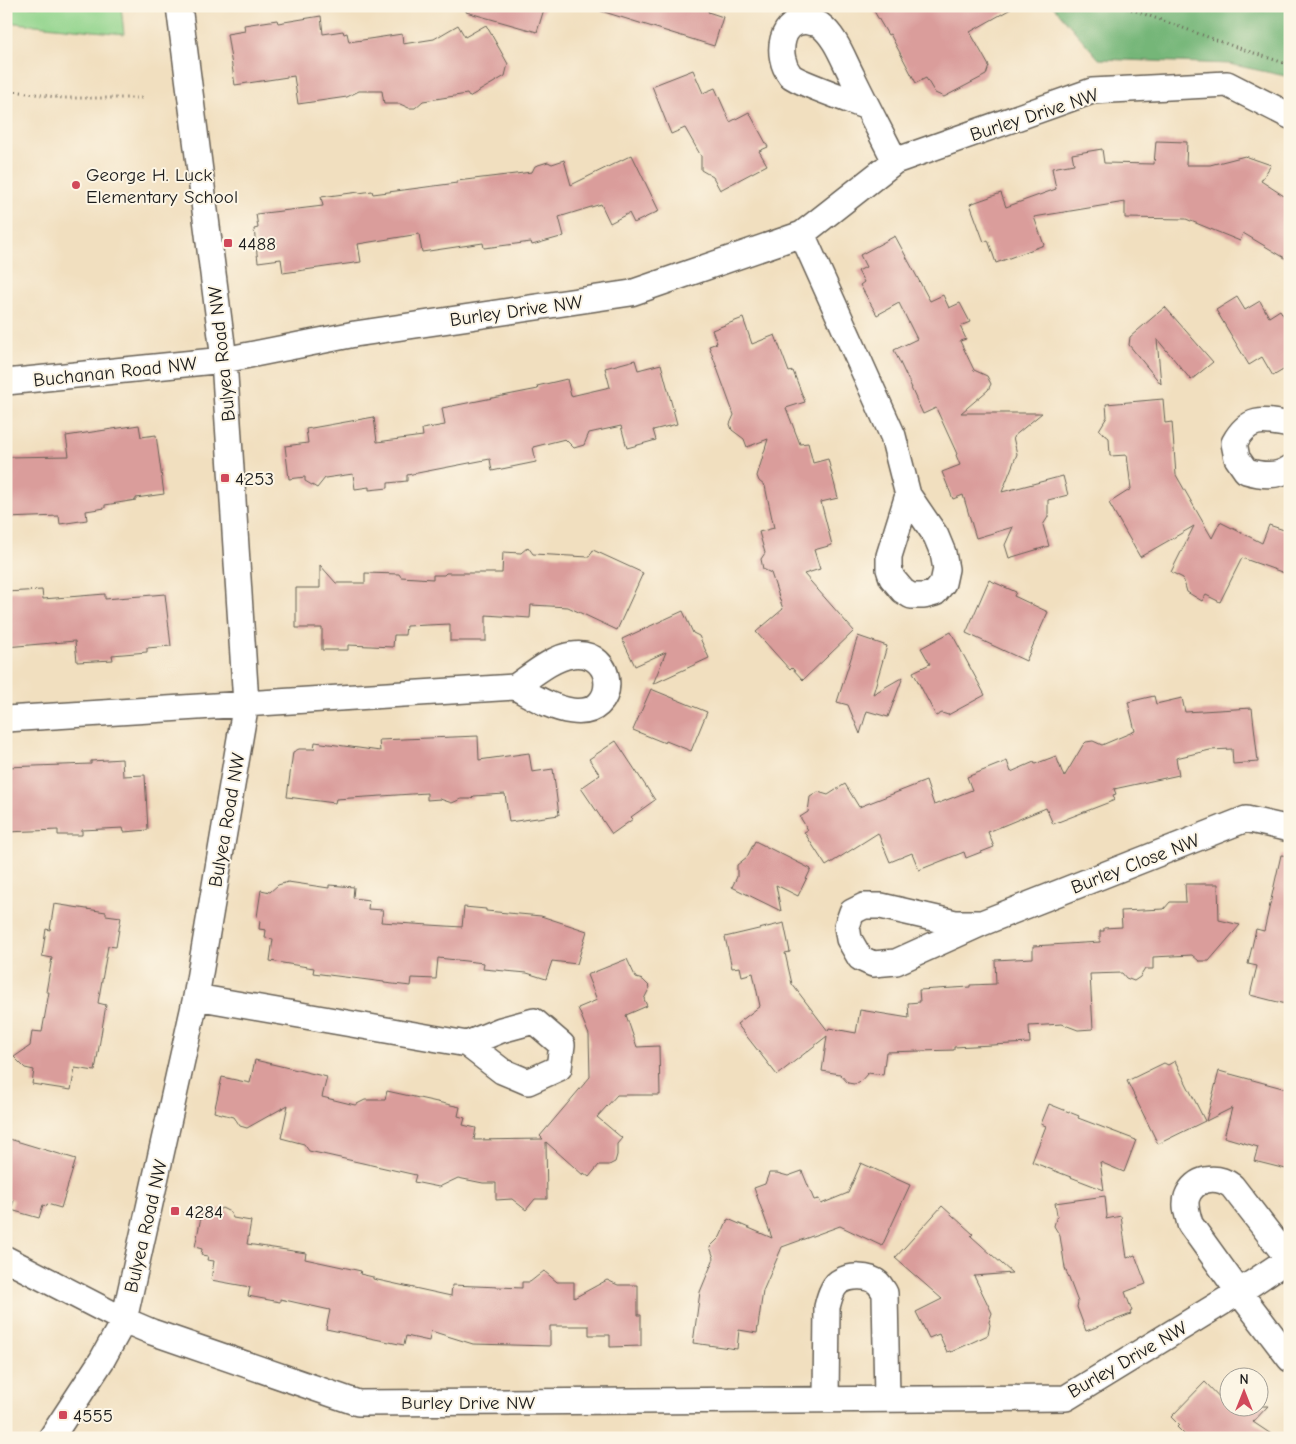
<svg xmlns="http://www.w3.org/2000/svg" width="1296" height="1444" viewBox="0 0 1296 1444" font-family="'Comic Neue',sans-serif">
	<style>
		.green { fill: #91d48c; stroke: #567854 }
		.forest { fill: #74b678; stroke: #48694a }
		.building { fill: #da9d9b }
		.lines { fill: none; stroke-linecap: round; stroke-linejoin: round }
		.minor-casing { stroke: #676055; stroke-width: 28 }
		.path { stroke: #676055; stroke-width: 3; stroke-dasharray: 1 4; stroke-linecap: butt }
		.minor { stroke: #fff; stroke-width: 25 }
		.poi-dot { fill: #d1495b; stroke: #fcf5e5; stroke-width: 2 }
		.labels { text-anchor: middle; stroke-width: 4; stroke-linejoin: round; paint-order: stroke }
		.street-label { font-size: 19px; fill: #1c1c1c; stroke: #fcf5e5 }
		.poi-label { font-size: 19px; fill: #1c1c1c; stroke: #fcf5e5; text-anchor: start }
	</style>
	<rect width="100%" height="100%" fill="#fcf5e5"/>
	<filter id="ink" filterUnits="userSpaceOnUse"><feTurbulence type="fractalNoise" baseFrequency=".02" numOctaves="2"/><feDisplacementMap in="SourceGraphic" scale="10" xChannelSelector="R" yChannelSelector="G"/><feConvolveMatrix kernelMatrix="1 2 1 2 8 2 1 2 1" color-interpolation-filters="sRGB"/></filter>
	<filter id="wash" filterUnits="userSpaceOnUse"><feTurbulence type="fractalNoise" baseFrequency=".0096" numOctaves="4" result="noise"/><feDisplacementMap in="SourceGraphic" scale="20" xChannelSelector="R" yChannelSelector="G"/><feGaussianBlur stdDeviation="1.12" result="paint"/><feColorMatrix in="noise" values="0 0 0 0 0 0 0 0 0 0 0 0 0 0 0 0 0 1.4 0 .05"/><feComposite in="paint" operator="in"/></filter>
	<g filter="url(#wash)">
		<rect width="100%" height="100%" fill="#f1dfbf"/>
		<path class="green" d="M6 6H121L124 34 6 22Z"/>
		<path class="forest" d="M1053 6H1290V77L1229 64 1099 59Z"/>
		<g id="blocks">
			<path class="building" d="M467 6H545L537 32 466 12Z
				M602 6H710L708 12 723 17 714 46 601 11Z
				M871 6H1016L970 32 989 66 986 75 944 97 935 93 926 78 916 83 890 34 888 35Z
				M321 16 323 34 343 31 344 34 347 33 349 42 402 34 403 44 434 39 458 25 465 37 486 25 508 64 505 76 469 97 467 94 423 101 415 108H409L400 104H384L382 91H359L347 97 298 104 294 76 235 85 227 34 245 31 244 25 277 20 278 23Z
				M693 70 703 93 715 88 730 122 749 112 768 147 759 151 767 165 720 190 713 177 701 170V156L685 128 671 134 652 86Z
				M1156 141 1187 142 1186 165H1210L1245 156 1271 165 1261 181 1290 200V261L1243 233 1240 241 1186 219 1125 218V202L1034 217 1044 245 996 263 988 240 984 242 970 204 1001 193 1006 207 1056 189 1052 168 1074 164 1072 154 1102 149 1104 163 1154 164Z
				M632 155 659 211 634 223 629 213 610 223 601 204 559 217 564 236 532 245 531 242 484 248 483 243 422 252 419 234 358 244 361 262 283 273 281 259 258 262 254 229 258 228 256 214 323 206 321 197 359 192V193L372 191 373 194 457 183V181L532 172 535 166 548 162 552 164 564 160 571 185Z
				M895 236 930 301 943 295 949 308 960 303 970 322 960 326 966 339 960 341 974 370 987 376 991 384 988 390 961 413H1042L1013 437 1017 454 1002 492 1063 476 1068 495 1048 500V517L1043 525 1049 546 1009 558 1005 545 1013 527 976 538 963 495 953 499 942 472 960 465 956 455 957 454 936 408 923 414 911 388H912L894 350 917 339 899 303 877 315 860 285 864 282 858 271 866 267 860 255Z
				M1237 297 1245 310 1260 301 1269 317 1280 310 1290 327V366L1273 376 1262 357 1249 365 1216 310Z
				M1165 307 1213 362 1191 380 1157 339 1161 384 1129 345 1130 337Z
				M743 318 752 344 775 335 789 372 793 371 805 402 786 408 800 444 808 443 813 463 828 459 838 498 821 502 832 545 814 550 820 569 804 574 854 631 803 680 792 668 790 670 756 632 783 609 771 573 763 569 761 559 765 553 759 532 774 528 765 486 759 481 757 476 768 439 747 447 744 439 732 430 730 424 734 415 709 346 717 343 712 330Z
				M635 360 638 370 661 364 677 424 653 430 656 440 627 448 621 426 589 433 584 445 574 448 565 439 533 447 536 462 492 471 490 459 407 475V481L388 483V488L369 490V487L355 489 353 474 325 478 317 488 305 481V477L289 479 285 446 308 443 306 429 374 417 377 442 423 436 422 429 445 425 442 408 538 389 537 386 567 379 571 396 610 387 605 368Z
				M1163 399 1165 423 1172 422 1176 475 1212 538 1220 522 1262 543 1269 525 1290 532V575L1242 558 1220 602 1206 595 1202 601 1187 592 1183 578 1171 572 1194 526 1140 557 1109 503 1131 489 1127 455 1110 456 1109 438 1099 430 1107 417 1106 404Z
				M139 425 141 437 156 435 164 494 136 498V500L105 505V508L86 511 87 520 60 524 59 516 6 518V457L69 456 66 436Z
				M528 547 533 554 589 557 593 550 643 573 617 630 568 607 531 605 530 618 486 615V641H450V624L406 626 405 635H394L393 647 348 645V650H322V628H296V588H320V565L336 583H365V573L399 574 401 577 433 579V575H444L446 573H502L503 552 521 553Z
				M989 580 1016 592 1014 596 1048 612 1026 661 966 633Z
				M42 590 43 599 105 594V599L165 594 171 646 147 648V652L112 655 113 660 77 662 75 641 6 647V592Z
				M683 611 693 633 699 636 709 658 653 684 666 652 635 666 622 639Z
				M951 632 985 695 948 715 942 713 936 716 913 672 930 664 921 648Z
				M858 636 887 646 873 694 903 677 888 717 867 711 860 734 848 705 837 702Z
				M651 689 707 712 691 751 666 741 665 743 633 730Z
				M1154 696 1156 704 1182 698 1185 712 1252 708 1258 762 1233 764 1232 749 1210 750 1176 758 1179 775 1114 789 1116 794 1113 795 1115 800 1053 824 1046 808 988 832 994 847 966 858 964 852 919 870 912 853 890 862 878 833 826 866 804 832 808 830 800 817 808 812 810 797 818 792 828 795 845 784 859 807 926 781 934 805 972 790 967 777 1007 761 1011 772 1034 762 1035 764 1056 756 1064 777 1083 745 1086 742 1093 741 1102 745 1135 731 1128 702Z
				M478 736 479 760 529 753 532 772 553 769 559 815 509 822 505 794 474 796 471 799H461L452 803 440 799 427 800V793L336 799 335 803 287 797 293 752 299 749H314L315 742 380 751 379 740Z
				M616 741 655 800 631 817 633 819 612 834 581 788 600 775 589 759Z
				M122 759 123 776 145 775 148 830 124 832 123 828 82 830V835H58V830L6 832V767L91 764V761Z
				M755 841 811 869 798 896 776 885 781 911 732 887 737 877V865L747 857Z
				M1281 855 1290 856V1005L1250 995 1257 966 1248 964 1256 929 1264 931Z
				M288 882 329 888V885L354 887 353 898 369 900 368 909 383 910 381 922 462 927 464 907 486 909V911L541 916 587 931 577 964 552 961 546 979 527 973 483 969 484 963 438 958 436 979 412 978 411 986 384 983V982L313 973 314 968 270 961 273 939 265 938 266 930 259 929 260 920 257 917 261 890 270 892 278 885Z
				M1185 884H1218L1219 920 1240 925 1209 961H1199L1192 955 1153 957V969H1145L1140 977 1134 981 1126 978 1122 973 1090 974 1093 1029 1078 1030 1062 1024 1029 1026 1030 1043 954 1047V1050L886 1052 883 1075 868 1073 859 1083 854 1084 848 1083 840 1074 822 1071 827 1036 777 1075 737 1024 760 1006 753 973 742 976 740 967 732 968 725 937 784 923 790 952 785 953 792 984 828 1031 829 1028 856 1033 860 1010 909 1018 908 1003 920 1002 919 990 970 987V985L996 984 995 960 1033 958V946L1100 942V931H1104V928L1122 927 1121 911 1164 909 1170 902H1186Z
				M54 904 106 912V915L121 917 116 947 108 946 98 1003 106 1005 95 1071 75 1068 71 1090 32 1084 34 1070 25 1068 14 1057 30 1046 32 1031 42 1032 49 992H46L52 958 42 956 46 929 50 930Z
				M627 959 636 978 643 980 650 987 644 999 647 1006 626 1015 637 1047 659 1046 660 1095H617L597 1117 622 1138 617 1144V1155L615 1162 609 1165H599L589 1177 584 1173 583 1175 546 1142 547 1199H535L526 1210 512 1199 496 1200V1183H483L458 1178 439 1187 414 1182 416 1175 309 1151 304 1144 281 1138 288 1105 247 1128 240 1126 234 1117 214 1112 222 1077 250 1083 255 1060 327 1077 322 1097 355 1105 365 1100H385L387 1091 460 1107 458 1116 465 1118 463 1125 476 1128 474 1140 543 1139 540 1136 590 1077 589 1035 578 1008 597 1000 587 975Z
				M1175 1061 1205 1121 1158 1144 1127 1081 1164 1063 1168 1065Z
				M1219 1071 1290 1090V1170L1254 1161 1258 1147 1224 1137 1232 1108 1206 1121Z
				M1049 1104 1079 1116 1078 1118 1136 1140 1124 1172 1100 1162 1104 1190 1032 1162 1046 1126 1041 1124Z
				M6 1138 76 1159 61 1208 47 1204V1206L43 1205 39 1218 11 1210 14 1200 6 1197Z
				M861 1163 910 1185 882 1246 840 1226 782 1247 763 1291 757 1333 739 1330 737 1349 693 1343 700 1292 714 1258 710 1247 720 1237 728 1219 772 1238 754 1188 765 1184 769 1173H777L788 1176 802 1171 814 1200 819 1199 821 1204 848 1193Z
				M1105 1196 1107 1216 1106 1219 1121 1216 1127 1258 1135 1255 1146 1284 1125 1292 1132 1311 1130 1312 1131 1314 1086 1331 1077 1307 1078 1302 1065 1268 1060 1236 1054 1226 1057 1215 1055 1203Z
				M942 1206 973 1234 971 1236 1012 1273 974 1276 992 1313 989 1322 990 1325 988 1335 951 1352 950 1351 947 1352 939 1334 929 1338 916 1312 942 1299 895 1258Z
				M222 1208 230 1212 233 1218 251 1221 247 1244 306 1253 305 1259 361 1271 360 1274 373 1277V1279L451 1296 452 1285 522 1288V1282H530L544 1271 557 1282H574V1298L607 1280 618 1285H638V1315H641V1346L610 1347V1335H589V1326H550V1346L473 1344 431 1331 429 1341 406 1336 404 1345 326 1329 330 1310 280 1299V1302L248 1296 250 1287 211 1280 214 1261 207 1260 208 1256 201 1255 202 1249 195 1247 202 1212 211 1214Z
				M1205 1382 1228 1406H1268L1253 1422 1277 1438H1188L1177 1427 1179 1425 1171 1417Z"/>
		</g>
	</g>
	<g filter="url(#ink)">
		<use href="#blocks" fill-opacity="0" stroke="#676055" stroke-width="1"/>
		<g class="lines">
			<defs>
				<path id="minor" d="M867 107C854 102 797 82 790 75 775 56 780 17 809 22 813 23 817 23 820 25 836 37 843 59 852 76 866 105 881 133 895 161
					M802 234 893 436 908 495 936 536 943 553 946 569 943 583 935 593 924 596H911L903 591 892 578 889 569V556L908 495
					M6 382 224 360 355 334 631 293 802 234 895 161 1092 91 1227 84 1290 116
					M1290 425C1263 420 1249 416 1234 443L1237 458 1246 471C1260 475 1277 478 1290 468
					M6 719 515 687C534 697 551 708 572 711 620 718 617 648 572 655 553 657 530 677 515 687
					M982 923H955L881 906H864L852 912 847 926 849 939 860 958 873 964 896 962 982 923 1246 819 1290 829
					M196 997 467 1044 502 1071 528 1082 559 1068 562 1045 534 1021 501 1030 467 1044
					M6 1259 124 1320 152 1332 358 1403 1066 1398 1239 1292 1290 1258
					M1290 1261 1232 1186C1217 1175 1194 1177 1187 1197 1184 1206 1188 1215 1190 1224L1239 1292 1290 1359
					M826 1399 827 1307C829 1299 832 1287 839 1282 850 1275 869 1275 878 1283 881 1286 883 1290 885 1293L887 1399
					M51 1438 102 1360 124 1320 196 997 246 703 224 360 179 6"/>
			</defs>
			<use href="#minor" class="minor-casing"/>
			<path class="path" d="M1122 6 1230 45 1290 65
				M6 90 63 98H142"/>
			<use href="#minor" class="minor"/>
		</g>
	</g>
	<g class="poi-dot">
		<circle cx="76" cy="185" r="5"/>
		<rect x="223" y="238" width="10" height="10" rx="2.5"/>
		<rect x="220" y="473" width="10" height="10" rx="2.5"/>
		<rect x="170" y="1206" width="10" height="10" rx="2.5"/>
		<rect x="58" y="1410" width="10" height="10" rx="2.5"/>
	</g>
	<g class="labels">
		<g class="street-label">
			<text transform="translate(1034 114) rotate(-18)" y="7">Burley Drive NW</text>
			<text transform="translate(516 310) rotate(-8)" y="7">Burley Drive NW</text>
			<text transform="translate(221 354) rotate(-96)" y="7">Bulyea Road NW</text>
			<text transform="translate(115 371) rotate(-6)" y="7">Buchanan Road NW</text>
			<text transform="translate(226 820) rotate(-80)" y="7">Bulyea Road NW</text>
			<text transform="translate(1135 863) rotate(-21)" y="7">Burley Close NW</text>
			<text transform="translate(145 1226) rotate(-77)" y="7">Bulyea Road NW</text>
			<text transform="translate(1127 1359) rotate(-30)" y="7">Burley Drive NW</text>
			<text x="468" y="1409">Burley Drive NW</text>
		</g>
		<g class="poi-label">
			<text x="86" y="181">George H. Luck<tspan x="86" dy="22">Elementary School</tspan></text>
			<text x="238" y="250">4488</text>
			<text x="235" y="485">4253</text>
			<text x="185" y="1218">4284</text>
			<text x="73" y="1422">4555</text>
		</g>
	</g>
	<rect width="1296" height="1444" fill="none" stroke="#fcf5e5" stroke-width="25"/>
	<g transform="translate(1244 1392)"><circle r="24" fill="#fcf5e5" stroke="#a29e95"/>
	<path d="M0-4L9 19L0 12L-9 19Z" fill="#d1495b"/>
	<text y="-8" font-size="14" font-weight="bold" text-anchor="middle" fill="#1c1c1c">N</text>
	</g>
</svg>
